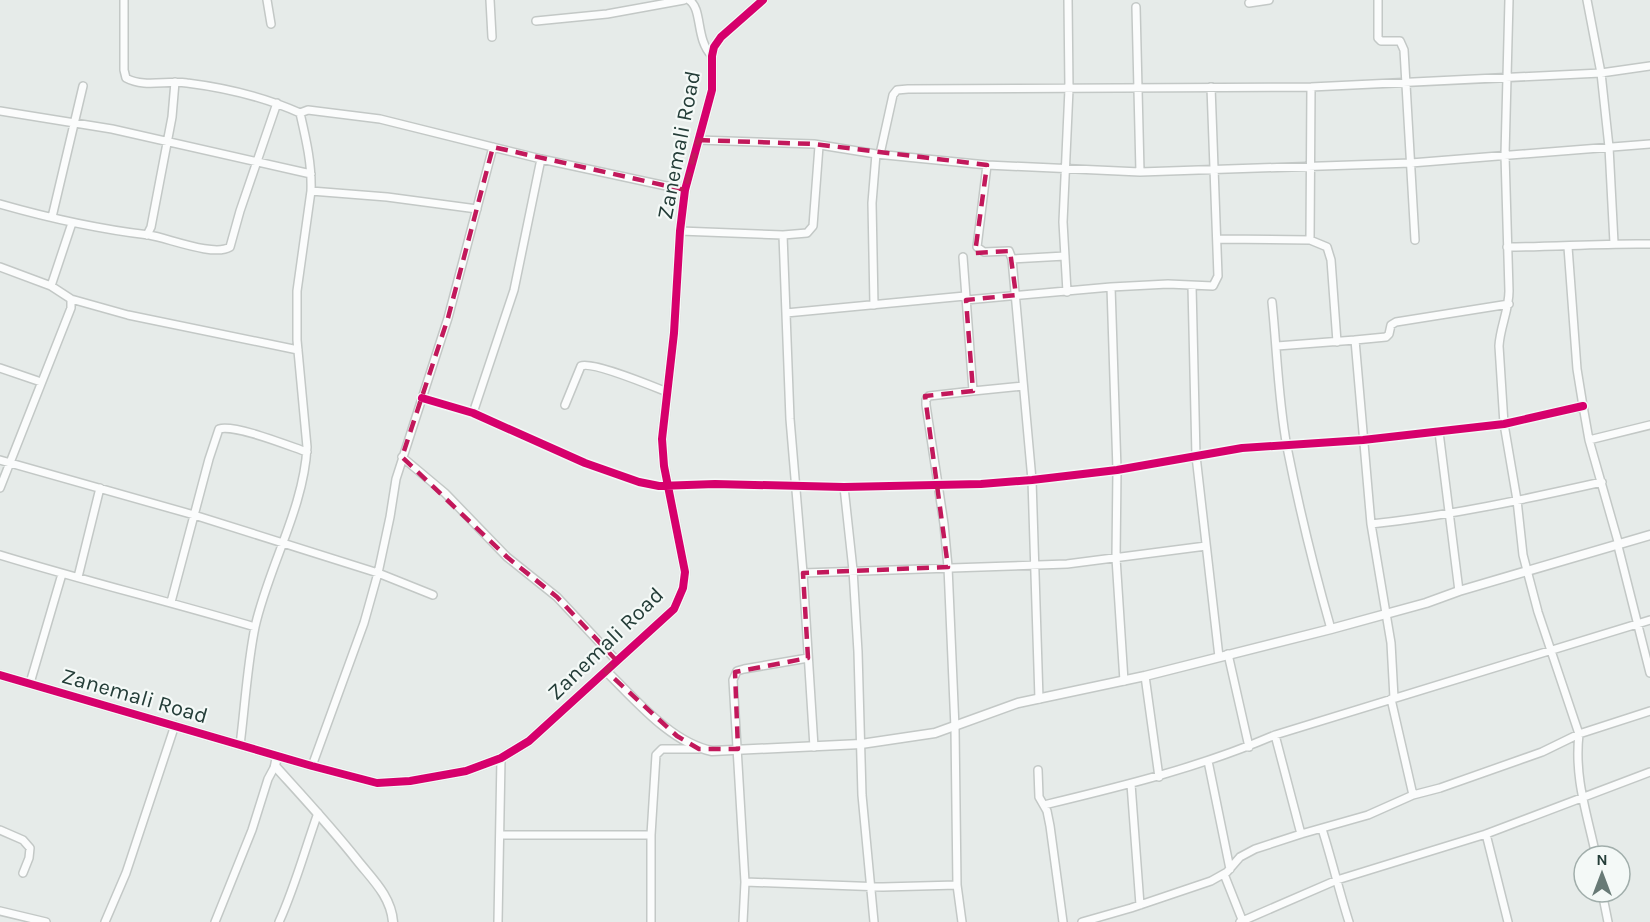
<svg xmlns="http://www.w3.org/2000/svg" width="1650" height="922" viewBox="0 0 1650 922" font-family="Karla,sans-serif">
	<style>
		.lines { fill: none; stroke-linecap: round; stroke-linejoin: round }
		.minor-casing { stroke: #c3c8c6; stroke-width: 10 }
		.tertiary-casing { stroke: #c3c8c6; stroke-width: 11 }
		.minor { stroke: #fbfcfc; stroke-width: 7 }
		.tertiary { stroke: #fbfcfc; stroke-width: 8 }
		.cycleway-casing { stroke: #f4f9f7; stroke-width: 11 }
		.cycleway { stroke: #d6006c; stroke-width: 8 }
		.marked { fill: none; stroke: #c2185b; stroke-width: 4.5; stroke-dasharray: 12 8; stroke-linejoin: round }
		.labels { text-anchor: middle; stroke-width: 4.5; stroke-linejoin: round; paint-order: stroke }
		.street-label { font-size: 22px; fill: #243d38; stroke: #f4f9f7 }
	</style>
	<rect width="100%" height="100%" fill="#e6ebe9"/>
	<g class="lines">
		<defs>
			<path id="minor" d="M124 0V70L126 78C144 88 167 80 187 83 227 88 262 96 300 113L308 110 380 119 541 159 685 190
				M267 0 271 24
				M490 0 492 37
				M689 0C703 9 695 39 712 56
				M1378 0V38L1381 41H1400L1404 50 1415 240
				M1509 0 1505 155 1509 291C1509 310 1500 327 1499 346L1504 424 1517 500 1523 555 1538 612 1579 734C1574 778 1587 813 1596 856
				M1587 0 1601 73 1609 147 1614 243
				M1249 3 1269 0
				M1136 7 1140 172
				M536 21 607 14 684 0
				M0 111 112 129 311 174
				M698 140 814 144 876 154 987 165 1140 172 1411 163 1650 144
				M880 154 893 95 897 90 908 89 1311 87 1601 73 1650 66
				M987 165 977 247 984 252 1009 251 1012 259 1032 480 1039 699
				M311 191 387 197 477 209
				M0 204C49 218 99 229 149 235 168 238 214 257 230 247L240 211 277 103
				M52 217 83 86
				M680 231 783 235 790 419 803 573 814 747
				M147 235 151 227 172 117 175 82
				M783 235 807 233 813 226 819 146
				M1217 239 1310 240 1327 247 1331 260 1337 342
				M1310 240 1311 87
				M1507 247C1554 247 1602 243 1650 244
				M1568 247 1577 369 1583 406 1589 440 1619 545
				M1012 259 1065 256
				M0 267 51 286 71 299 128 315 298 350
				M51 286 72 223
				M1192 286 1196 456 1219 657
				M1111 287 1117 470 1116 558 1124 681
				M1067 292 1063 222 1069 89 1068 0
				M966 300 1111 287 1168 284 1213 286 1218 276 1211 87
				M1272 302C1277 350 1278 399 1287 447 1299 508 1314 569 1331 629
				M874 305 872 203 876 154
				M786 313 965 296
				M1355 340 1386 337 1389 334 1391 325 1396 322 1509 304
				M1277 346 1355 340 1371 524 1391 643 1394 698
				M0 368 41 382
				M973 391 1023 386
				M422 398 473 413 585 463 639 482 659 486 715 484 844 487 981 484 1032 480 1117 470 1242 448 1363 440 1504 424 1583 406
				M565 405 581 366C592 361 652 386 667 392
				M473 413 514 290 541 159
				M1439 432 1459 591
				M1589 440 1650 425
				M402 457 445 493 507 557 557 597 616 660
				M0 460 194 515 378 573 433 595
				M844 487 853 570 858 652 862 795 874 922
				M0 488 71 308V299
				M1371 524C1449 516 1526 499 1602 482
				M1618 546 1650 673
				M0 555C85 581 171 602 255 627
				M803 573 1067 564 1206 546
				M78 577 100 488
				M171 602 209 459 219 429C235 424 289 446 307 452
				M1228 654 1249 747
				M1145 676 1159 777
				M30 683 62 574
				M1391 699 1413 795
				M1275 735 1301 834
				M240 745C245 706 247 666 255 627 268 568 304 508 307 447L297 340V291L311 191C312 164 306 139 300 113
				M1208 761 1230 869
				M312 766 364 623 378 573 390 517 396 479 448 318 493 147
				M1038 770 1039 797 1047 811 1050 826 1063 922
				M1131 784 1140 905
				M1044 805C1123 786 1201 767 1275 735L1650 620
				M1322 829C1332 860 1339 891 1349 922
				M0 830 23 840 30 848 29 858 23 873
				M1486 834 1508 922
				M500 835H651
				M1224 874 1243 922
				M745 882 883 887 957 885
				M1602 892 1608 922
				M0 911 46 922
				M105 922 126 873 175 725
				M215 922 252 830 268 779 275 766
				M279 922C295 887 305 849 318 813
				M498 922 501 758
				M651 922V835L656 755 662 749H699
				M743 922 745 882 733 680 737 671 744 669 808 658
				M962 922 957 885 955 728 948 567 944 524 926 405V400L929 396 973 391 963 257
				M1082 922 1131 908 1211 881 1227 872 1240 857 1255 849 1301 834 1368 815 1413 795 1440 788 1542 752 1579 734 1650 711
				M1240 922 1337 880 1486 834 1650 772"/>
			<path id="tertiary" d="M606 671C635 699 671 743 712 751L861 744 935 733 1018 703 1145 676 1331 629 1426 603 1459 591 1650 535
				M0 675 312 766 377 783 410 781 466 771 501 758 529 741 674 609 683 588 685 572 664 466 662 439 674 333 680 231 685 190 712 90V56L714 47 721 37 763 0
				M277 756 275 766C303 797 331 827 357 860 372 879 391 896 393 922"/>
		</defs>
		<use href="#minor" class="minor-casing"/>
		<use href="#tertiary" class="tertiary-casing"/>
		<use href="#minor" class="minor"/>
		<use href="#tertiary" class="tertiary"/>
		<defs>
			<path id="cycleway" d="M422 398 473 413 585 463 639 482 659 486 715 484 844 487 981 484 1032 480 1117 470 1242 448 1363 440 1504 424 1583 406
				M0 675 312 766 377 783 410 781 466 771 501 758 529 741 674 609 683 588 685 572 664 466 662 439 674 333 680 231 685 190 712 90V56L714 47 721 37 763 0"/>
		</defs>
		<use href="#cycleway" class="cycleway-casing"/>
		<use href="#cycleway" class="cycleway"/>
	</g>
	<path class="marked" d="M698 140 814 144 987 165 975 253 1010 251 1016 295 966 300 973 391 925 396 948 567 803 573 808 658 735 672 738 749H699L677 736 606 671 616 660 557 597 507 557 402 457 448 318 493 147 685 190Z"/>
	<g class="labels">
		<g class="street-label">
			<text transform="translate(678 145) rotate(-79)" y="8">Zanemali Road</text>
			<text transform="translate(605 643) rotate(-44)" y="8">Zanemali Road</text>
			<text transform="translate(135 695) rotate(16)" y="8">Zanemali Road</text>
		</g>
	</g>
	<g transform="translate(1602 874)"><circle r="28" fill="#f4f9f7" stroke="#a1aeab" stroke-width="1.5"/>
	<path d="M0-4.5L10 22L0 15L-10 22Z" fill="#687a76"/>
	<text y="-9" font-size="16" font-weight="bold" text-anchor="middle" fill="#243d38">N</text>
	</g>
</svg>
